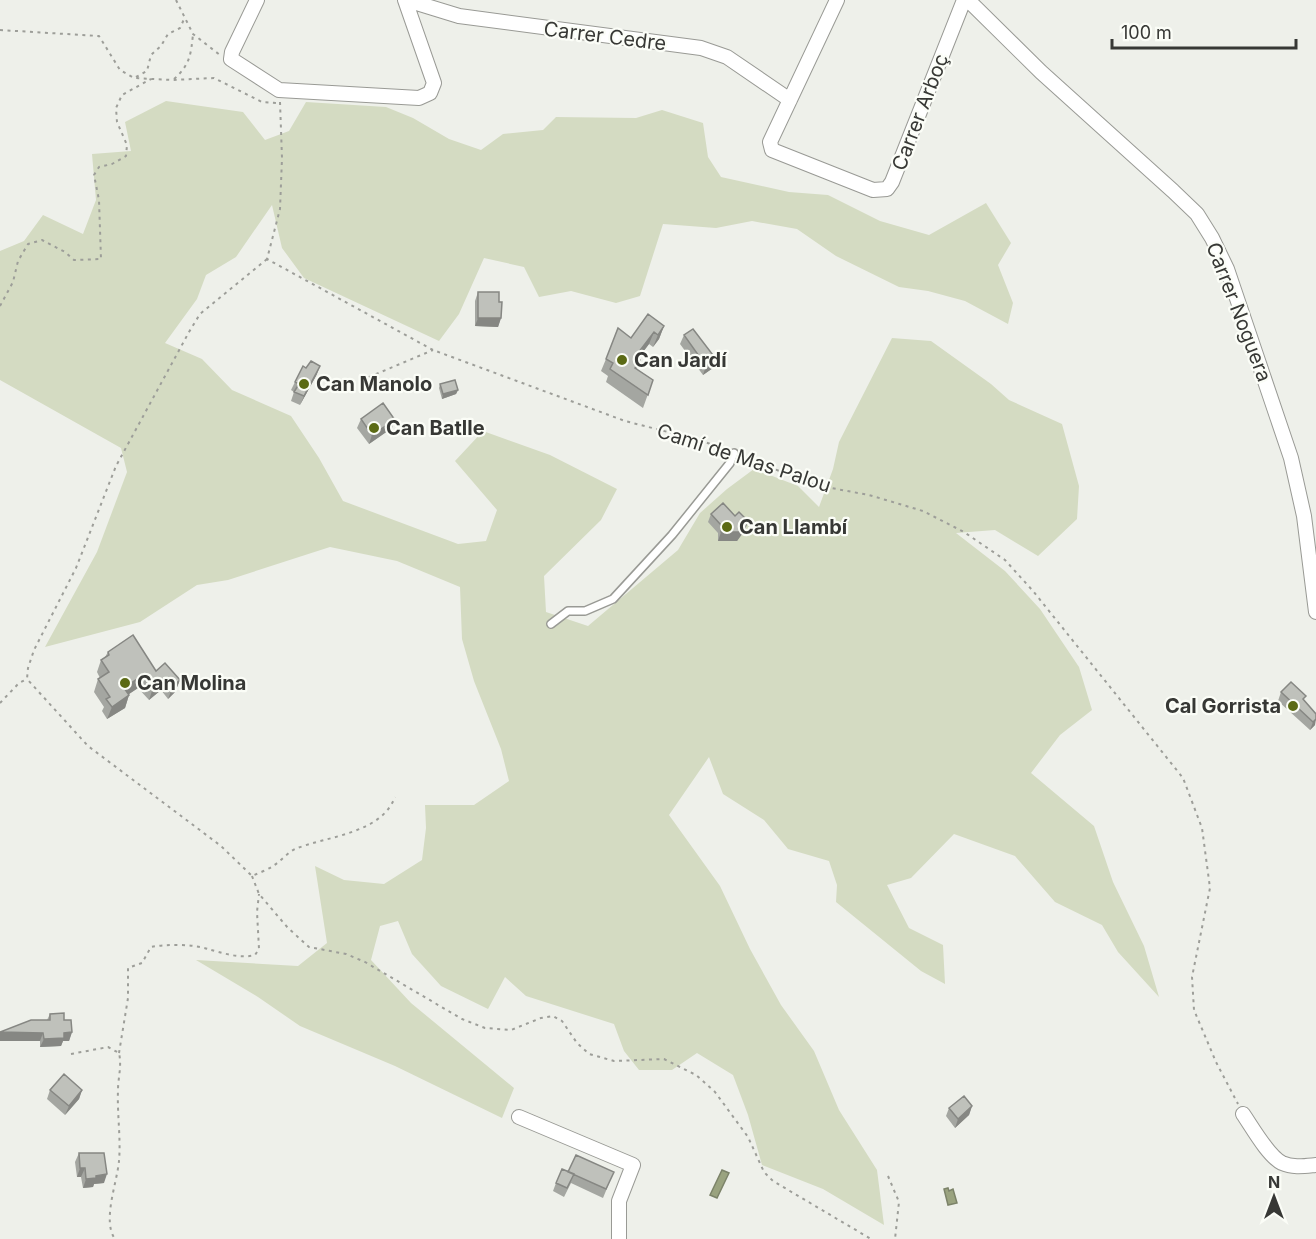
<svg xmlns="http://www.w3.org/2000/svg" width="1316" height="1239" viewBox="0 0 1316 1239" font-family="Inter,sans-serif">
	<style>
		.green { fill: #d4dbc2 }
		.water { fill: #9aa37f; stroke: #7c8369; stroke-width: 1.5 }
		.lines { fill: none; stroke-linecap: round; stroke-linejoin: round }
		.lane-casing { stroke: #999a95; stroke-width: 10 }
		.street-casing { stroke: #999a95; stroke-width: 16 }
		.path { stroke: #9d9e99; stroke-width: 2; stroke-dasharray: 3 4.5; stroke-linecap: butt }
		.lane { stroke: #fff; stroke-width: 7 }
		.street { stroke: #fff; stroke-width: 14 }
		.wall { fill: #a4a6a1 }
		.shaded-wall { fill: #868783 }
		.building { fill: #bfc1bb; stroke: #868783; stroke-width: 1.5 }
		.poi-dot { fill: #5b6a14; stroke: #fbfdf7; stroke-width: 2 }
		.labels { text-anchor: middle; stroke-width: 4.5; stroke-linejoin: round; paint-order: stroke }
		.street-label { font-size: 20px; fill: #373835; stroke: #fbfdf7 }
		.poi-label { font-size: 20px; font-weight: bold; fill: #373835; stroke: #fbfdf7; text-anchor: start }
	</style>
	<rect width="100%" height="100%" fill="#eef0ea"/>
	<path class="green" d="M166 101 243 112 265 140 289 131 306 102 386 107 413 118 449 139 481 150 503 134 543 130 556 117 636 118 662 110 703 123 708 157 721 177 789 192 828 195 880 221 929 235 986 203 1011 243 998 265 1013 303 1008 324 965 301 928 291 899 287 836 256 797 229 752 221 716 228 663 224 640 296 616 303 571 291 539 297 524 267 484 258 459 314 439 341 304 278 282 248 272 205 236 257 206 275 197 299 165 343 202 359 232 390 291 416 319 458 343 501 458 544 486 541 497 510 455 461 483 431 550 455 617 489 601 520 544 576 546 612 588 626 678 550 700 513 727 489 754 469 798 486 819 507 833 469 839 442 892 338 931 341 991 384 1009 400 1062 424 1079 486 1077 519 1038 556 995 530 956 533 1005 571 1040 609 1079 667 1092 710 1060 735 1031 773 1094 826 1113 882 1144 946 1159 997 1118 952 1102 925 1055 902 1015 856 954 834 911 878 887 885 909 928 943 945 945 984 921 971 836 902 837 885 829 861 788 849 764 820 723 794 709 757 669 815 720 886 750 949 781 1005 814 1051 839 1110 877 1170 884 1225 823 1189 762 1165 748 1115 733 1075 697 1053 672 1070H639L624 1051 614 1024 526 996 505 977 488 1009 441 986 412 954 398 921 380 926 371 960 411 1003 514 1088 502 1118 395 1066 300 1026 258 997 196 960 298 966 327 943 315 866 344 880 384 884 422 860 426 828 425 805H474L509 781 501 749 474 681 462 639 460 587 397 561 330 547 228 580 197 585 140 622 45 647 97 552 127 472 121 448 0 380V251L24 241 43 215 83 234 96 200 92 154 131 151 125 122Z"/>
	<path class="water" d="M722 1170 729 1173 717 1198 710 1195Z
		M948 1188 949 1191 953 1189 957 1203 948 1205 944 1189Z"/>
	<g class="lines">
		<defs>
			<path id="lane" d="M551 624 568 611H585L613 599 672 535 730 463 734 453"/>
			<path id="street" d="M257 0 232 52 231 59 279 90 419 98 430 93 434 83 405 0
				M407 0 459 16 701 48 727 57 790 100
				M837 0 770 142 772 150 873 190 887 189 892 182 964 0
				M968 0 1041 72 1173 191 1197 214 1212 238 1227 269 1291 458 1304 516 1316 612
				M1243 1114C1252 1127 1268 1156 1282 1163 1293 1168 1305 1166 1316 1165
				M519 1117 633 1165 619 1201V1239"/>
		</defs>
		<use href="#lane" class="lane-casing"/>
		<use href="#street" class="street-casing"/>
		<path class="path" d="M176 0 193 34 220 55
			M0 30 99 36 120 70 134 78 173 80 214 78 262 102 277 103
			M136 77 147 71 151 55 161 46 168 34 180 28 185 17
			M174 79C190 65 191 54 193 34
			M280 102 282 158 280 209 267 259 433 350 625 421 699 440 725 449
			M267 259 200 314 189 332 116 466 76 568 34 650 28 668 27 679 88 746 221 846 252 876C259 873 267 870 273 866 281 861 287 853 295 849 327 836 381 834 395 797
			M0 306 13 282 18 261 28 244 42 240 65 252 74 260 101 259 99 200 94 175 99 167 112 164 126 156 127 145 117 122 116 108 122 95 151 79
			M362 380 433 350
			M741 456 815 485 869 495 923 511 964 532 1005 560 1033 591 1159 748 1183 778 1202 828 1210 888 1192 977 1194 1010 1216 1062 1238 1104
			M0 703 19 683 27 679
			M252 876 259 894 288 928 309 947 346 954 365 962 462 1019 485 1028 511 1030 541 1018 553 1016 562 1021 577 1043 589 1054 614 1061 664 1059 696 1075 715 1092 748 1137 764 1172 773 1181 871 1239
			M119 1053 128 998V968L142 963 151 947C166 944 193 944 208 949 222 953 240 959 255 955L259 949 257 912 259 894
			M71 1054 108 1047 119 1053C122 1066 118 1078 118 1090 117 1114 121 1138 119 1161 117 1183 102 1221 115 1239
			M888 1176 899 1202 895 1239"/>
		<use href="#lane" class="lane"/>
		<use href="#street" class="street"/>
	</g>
	<path class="wall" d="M478 292 499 302 501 318 498 327 475 326V301Z
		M664 326 659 339 653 347 649 344 638 359 640 360 637 369 653 380 643 408 606 382 608 376 601 371 606 359Z
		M684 335 716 359 713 368 703 375 680 344Z
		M317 374 300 405 291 401 294 392 291 390 295 382Z
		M440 384 458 390 456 394 442 399 439 388Z
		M361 419 392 428 369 444 357 428Z
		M711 514 735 516 748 521 745 530 737 541H718V533L708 522Z
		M108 652 180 680 175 692 168 699 161 690 149 700 138 688 129 694V695L125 708 107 719 102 711 104 707 94 692 98 679 100 678 97 672 101 660 105 657Z
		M1281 692 1304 701 1315 725 1310 730 1278 701Z
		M50 1014 64 1020 72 1032 69 1041H63L61 1046 40 1047V1041H0V1032L47 1020Z
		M50 1090H82L79 1099 65 1115 47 1099Z
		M972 1106 969 1115 955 1128 946 1116 949 1108Z
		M79 1153 104 1183 94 1184 93 1187 83 1188 81 1177H77L75 1162Z
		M568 1172 610 1181 603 1198 571 1183 564 1197 553 1191 556 1183Z"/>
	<path class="shaded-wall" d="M478 318H501L498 327 475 326Z
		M664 326 659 339 653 347 658 335Z
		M654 332 649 344 630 369 635 357Z
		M716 359 713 368 703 375 706 366Z
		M320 366 317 374 300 405 304 396Z
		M458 390 456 394 442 399 443 394Z
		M395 420 392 428 369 444 372 435Z
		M748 521 745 530 737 541H718L721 532Z
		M143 675 138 688 120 700 124 688Z
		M165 678 161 690 149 700 153 688Z
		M180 680 175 692 168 699 173 686Z
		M129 695 125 708 107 719 112 707Z
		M1316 719 1315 725 1310 730 1313 722Z
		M0 1032 43 1033 40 1041H0Z
		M72 1032 69 1041H63L61 1046 40 1047 44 1039 64 1033Z
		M82 1090 79 1099 65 1115 69 1106Z
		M972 1106 969 1115 955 1128 958 1119Z
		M80 1168H85L81 1177H77Z
		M107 1174 104 1183 94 1184 93 1187 83 1188 86 1179 96 1176Z"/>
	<path class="building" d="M478 292H499V302H502L501 318H478Z
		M648 314 664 326 658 335 654 332 635 357 640 360 635 368 653 380 648 395 610 369 613 363 606 359 618 328 631 338Z
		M693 329 716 359 706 366 684 335Z
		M311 361 320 366 304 396 294 392 299 384 295 382 303 366 306 368Z
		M455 380 458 390 443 394 440 384Z
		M383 403 395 420 372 435 361 419Z
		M723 503 735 516 739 512 748 521 741 532H721V525L711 514Z
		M133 635 156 671 165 663 180 680 173 686 165 678 153 688 143 675 124 688 129 695 112 707 106 699 110 697 98 679 109 672 101 660 109 655 108 652Z
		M1291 682 1306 696 1303 699 1316 714V719L1313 722 1281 692Z
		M64 1013V1020H71L72 1032 64 1033V1038L44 1039 43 1033 0 1032 31 1020H50V1014Z
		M64 1074 82 1090 69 1106 50 1090Z
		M964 1096 972 1106 958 1119 949 1108Z
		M79 1153H104L107 1174 96 1176V1178L86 1179 85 1168H80Z
		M576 1155 614 1172 606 1189 568 1172Z
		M562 1169 574 1174 567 1188 556 1183Z"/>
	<g class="poi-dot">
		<circle cx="622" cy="360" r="6"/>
		<circle cx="304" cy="384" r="6"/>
		<circle cx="374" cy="428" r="6"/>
		<circle cx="727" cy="527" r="6"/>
		<circle cx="125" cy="683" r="6"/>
		<circle cx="1293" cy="706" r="6"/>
	</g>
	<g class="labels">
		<g class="street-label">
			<text transform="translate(605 36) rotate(7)" y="7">Carrer Cedre</text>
			<text transform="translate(920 112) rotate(-69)" y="7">Carrer Arboç</text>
			<text transform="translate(1239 312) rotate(69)" y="7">Carrer Noguera</text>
			<text transform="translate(744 458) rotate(18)" y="7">Camí de Mas Palou</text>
		</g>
		<g class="poi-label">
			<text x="634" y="367">Can Jardí</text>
			<text x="316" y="391">Can Manolo</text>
			<text x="386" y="435">Can Batlle</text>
			<text x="739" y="534">Can Llambí</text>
			<text x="137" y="690">Can Molina</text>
			<text x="1281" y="713" text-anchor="end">Cal Gorrista</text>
		</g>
	</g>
	<g transform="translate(1274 1197)" stroke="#fbfdf7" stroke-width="4.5" paint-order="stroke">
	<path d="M0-4.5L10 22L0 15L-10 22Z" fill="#373835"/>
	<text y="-9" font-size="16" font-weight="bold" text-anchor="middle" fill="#373835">N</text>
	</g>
	<path d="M1112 39v9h184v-9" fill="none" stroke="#373835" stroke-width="3"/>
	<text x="1121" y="39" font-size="18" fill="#373835" stroke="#fbfdf7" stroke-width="4.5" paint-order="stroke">100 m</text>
</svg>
